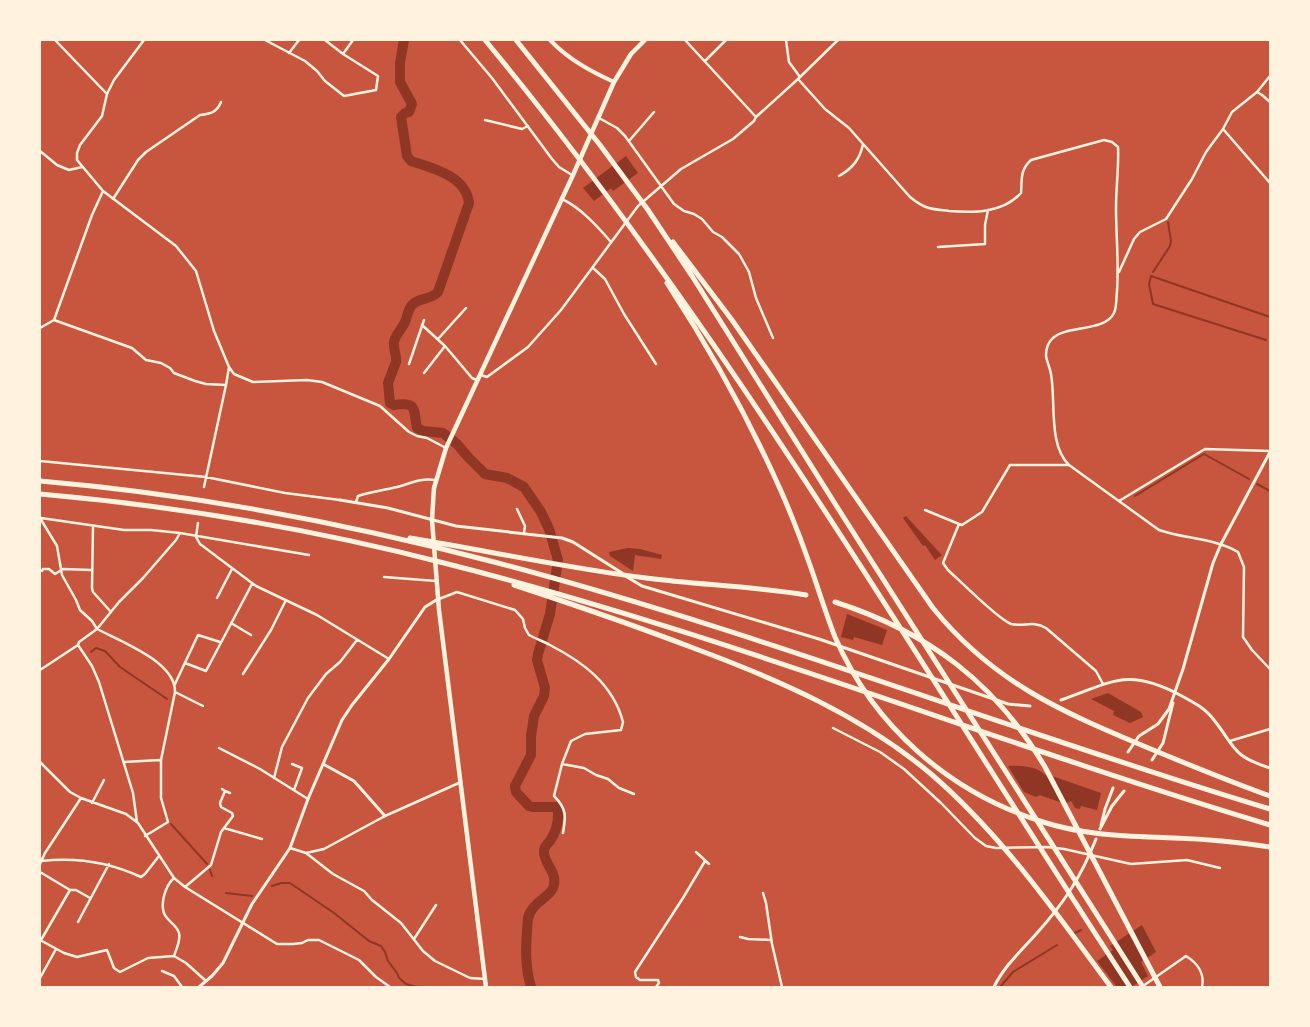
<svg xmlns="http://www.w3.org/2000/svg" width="1310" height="1027" viewBox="0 0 1310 1027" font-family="'Alegreya Sans',sans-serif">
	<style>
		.water { fill: #8f3625 }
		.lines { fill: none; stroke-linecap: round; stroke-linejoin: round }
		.stream { stroke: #8f3625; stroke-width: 2 }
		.river { stroke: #8f3625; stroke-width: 10 }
		.minor { stroke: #fff3e0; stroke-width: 2.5 }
		.tertiary { stroke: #fff3e0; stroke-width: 3 }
		.secondary { stroke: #fff3e0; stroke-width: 4 }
		.primary { stroke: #fff3e0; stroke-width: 4.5 }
		.motorway { stroke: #fff3e0; stroke-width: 5 }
	</style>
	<rect width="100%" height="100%" fill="#c8553d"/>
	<path class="water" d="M626 156 638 173 613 191 611 188 594 201 583 188Z
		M906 516 938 551 942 555 935 560 925 545 923 546 903 518Z
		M628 548 640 549 662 555 661 559 635 555 633 571 610 556 609 552Z
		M847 614 887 630 882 645 854 637 853 640 841 637Z
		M1108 693 1141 712 1143 717 1130 723 1113 715 1114 711 1091 699Z
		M1008 766C1019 765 1038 766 1045 775H1049L1101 793 1097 810 1081 806 1080 809 1075 808 1071 801 1065 804 1040 795 1036 797 1024 792Z
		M1142 925 1156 952 1141 962 1148 976 1131 987H1117L1097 961 1113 950 1110 946Z"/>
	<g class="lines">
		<path class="stream" d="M1153 272 1170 246 1171 241 1168 222
			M1266 340 1153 304 1149 284 1151 276 1270 317
			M1257 484 1270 491
			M1135 496 1204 454 1249 479
			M91 652 96 648 105 651 120 667 167 699
			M171 824 207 864
			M210 870 212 876
			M272 886 281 883H290L334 913 369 941 381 946 385 952 388 961 397 973 399 978 406 984 417 987
			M226 893 252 896
			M1075 933 1081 930
			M1000 987 1013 972 1057 945"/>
		<path class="river" d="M404 40 400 63V82L412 104 409 112 405 113 401 117 407 156 411 161C433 168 466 176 469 203L438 292C431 300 421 297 413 304 408 308 408 315 405 322 402 329 395 335 394 342 393 349 397 355 396 362L388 383 390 403 394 405C418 401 413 410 417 428L423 431 443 433 457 444 468 457 485 474 507 478 524 487 541 512 549 529 558 560 550 614 538 654 537 660 545 688 544 696 534 716 531 736V755L515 786 516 792 529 806 533 807H557C560 820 557 830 550 841 547 844 544 847 544 851 543 864 559 872 553 888 548 899 533 901 528 918 526 942 524 964 531 987"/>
		<path class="minor" d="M55 40 107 94
			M144 40 114 80 107 94 102 116 80 145 77 153V160L103 191 176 246 196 271 214 331 229 367 234 374 253 382 307 380 322 382 380 406 409 432 417 436 427 438 446 448
			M265 40 305 61 317 71 325 81 344 96 376 90 378 76 343 54 325 40
			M460 40 492 78 552 159 559 167 572 175
			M685 40 756 117 798 79 825 109 849 128 910 197C915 201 920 205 926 207 933 210 942 210 949 211 974 213 1003 213 1021 193 1022 179 1020 170 1031 160L1104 140 1112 142 1118 147C1119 167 1116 187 1116 208 1116 235 1119 263 1117 291 1116 298 1117 307 1114 313 1105 332 1067 325 1053 338 1048 342 1046 350 1046 356 1047 362 1050 368 1051 374 1056 401 1048 445 1069 465L1159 530C1185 539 1214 538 1238 552L1244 567 1243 637 1252 650 1270 669
			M786 40 789 62 800 77
			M289 53 299 40
			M343 54 353 40
			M705 61 726 40
			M798 79 838 40
			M1257 92 1270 76
			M599 118 617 128 625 136 674 204 684 211 694 214 702 219 713 232 722 237 739 254 749 272 756 298 773 338
			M485 120 522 129 528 126
			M1223 129 1270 183
			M629 141 654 112
			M40 151 57 165 69 170 82 167
			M839 176C853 168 860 159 863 144
			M103 191 92 215 54 320 132 348 146 360 161 363 170 368 174 373 195 381 206 384 226 385
			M113 199 138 160 146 152 200 115C211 114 217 112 221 102
			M562 199C581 208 597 226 611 242
			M938 247 985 244V225L988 210
			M593 268 605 279 624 314 656 364
			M1119 272 1134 239 1140 232 1166 219 1192 179 1206 152 1223 129 1232 112 1257 92 1262 95 1270 102
			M422 325 445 346 472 378 477 380
			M40 328 54 320
			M438 339 466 308
			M409 364 424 320
			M424 373 445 346
			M481 375 487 377 528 347 561 310 638 206 681 169 733 139 754 121 756 117
			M40 461 206 477 285 493 340 500
			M1069 465H1010L982 512 962 525 959 524 943 563 948 570C960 581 999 620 1011 624 1025 627 1032 620 1046 628L1096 671 1103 684
			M204 487 226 385 229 367
			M1119 501 1205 449 1270 451
			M356 502 358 496C371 492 384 490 397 487 412 483 419 478 435 480
			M517 509 525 526 524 533
			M925 510 959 524
			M40 518 57 546 62 575 76 600 80 610 92 621 97 629C120 641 176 662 175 692L161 760V798L168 822 145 836
			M41 518 124 530H151L180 533 309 555
			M198 523 196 537 200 544 256 586 317 615 389 659
			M93 526 92 588 93 592 111 612
			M40 570 42 571 43 569H49L55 574 63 569 91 570
			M384 577 436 581
			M217 598 232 569
			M439 599 457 592 515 610 523 619 525 628 529 635C536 639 543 641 550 645 583 662 613 684 623 722L621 730 585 734 571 741 562 764 554 796C567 809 566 816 563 833
			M231 623 251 635
			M78 645 92 666 99 682 133 793 137 822
			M185 663 206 671 252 584
			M40 670 78 645 79 642 97 629 119 602 143 578 176 540 180 533
			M243 674 271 630 286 600
			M175 684 198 635 220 642
			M175 692 203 706
			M833 728 880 752 904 769 941 803 975 838 986 846 996 848 1047 847 1064 849 1131 864 1187 860 1220 868
			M1230 741 1270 729
			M219 748 260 769 308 799
			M40 762 70 792 81 798 126 814 138 823 174 878 185 887 277 944H293L302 943 308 940H319L359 960 376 977 390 987
			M124 762 160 760
			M292 764 302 768 294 790
			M562 764 584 768 596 775 608 779 619 788 634 794
			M274 778 282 747 308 698 326 674 340 662 357 640
			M225 791 230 793
			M92 803 104 780
			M224 828 262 839
			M290 848 306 853 324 849 385 816 461 782
			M696 852 709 864
			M306 853 333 874 364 891 372 900 401 923 423 951 435 961 470 978 485 979
			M41 861C76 857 109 862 141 877L145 874 159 856
			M40 864 45 853 81 798
			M40 872 70 890H76L90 898
			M185 887 211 865 221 832 233 816 232 813 221 807 220 803 225 791 222 789
			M763 893 766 903 772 944 782 987
			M78 922 109 864
			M740 937 748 939 771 940
			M414 939 436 905
			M40 940 64 953 77 957 107 950 114 968 120 972 148 958 174 956C176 949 181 941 179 933 177 926 171 923 167 918 158 908 165 886 174 878
			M41 940 70 890
			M174 956 186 963 206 981
			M162 971 174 976 182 987
			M40 978 56 949
			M1143 986 1186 956C1197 963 1205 972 1202 987
			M656 987 659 983 658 980H640L636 977 635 972 683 898 705 861"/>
		<path class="tertiary" d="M340 500 388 508 456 526 562 538 573 542 622 573
			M627 577 642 586 819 639 1008 704 1030 706
			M1061 700C1113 682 1127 667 1180 695 1193 702 1205 708 1214 720 1236 748 1232 756 1270 768
			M1128 752 1139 736 1158 724 1169 709 1183 669 1213 563 1221 544 1270 452
			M1152 760 1163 743 1173 703
			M323 764 354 781 385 816
			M1101 825 1105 809 1113 788
			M1100 829 1112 806 1124 791
			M199 987 212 976 223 963 252 904 290 848 308 799 342 720 352 705 389 659 425 607 438 599
			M994 987C1004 966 1022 950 1037 933 1064 903 1081 877 1096 839"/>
		<path class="secondary" d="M550 40C568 59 590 71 614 82"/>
		<path class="primary" d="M486 987 439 610 432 520 434 488 446 448 573 175 614 82 631 54 645 40"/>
		<path class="motorway" d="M485 40C729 335 921 668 1130 987
			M516 40 600 145 648 210 692 276 839 510 1143 987
			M673 242 732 320 933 608C993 682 1060 711 1146 747 1187 764 1228 781 1270 796
			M667 283C710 349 749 419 781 491 792 516 802 542 811 568 819 591 826 614 835 637 874 727 950 793 1043 822 1086 836 1131 836 1174 838 1206 839 1238 842 1270 847
			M40 481C193 494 345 523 494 562 757 631 1010 731 1270 809
			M40 494C176 506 312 529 444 563 725 634 993 742 1270 825
			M410 538C489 551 567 568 646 578 699 585 753 586 806 595
			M514 585C575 605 636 626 696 649 779 680 862 716 931 774 1002 835 1056 913 1111 987
			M835 602C928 632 995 682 1045 767L1160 987"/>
	</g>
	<rect width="1310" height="1027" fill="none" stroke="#fff3e0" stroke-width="82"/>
</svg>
